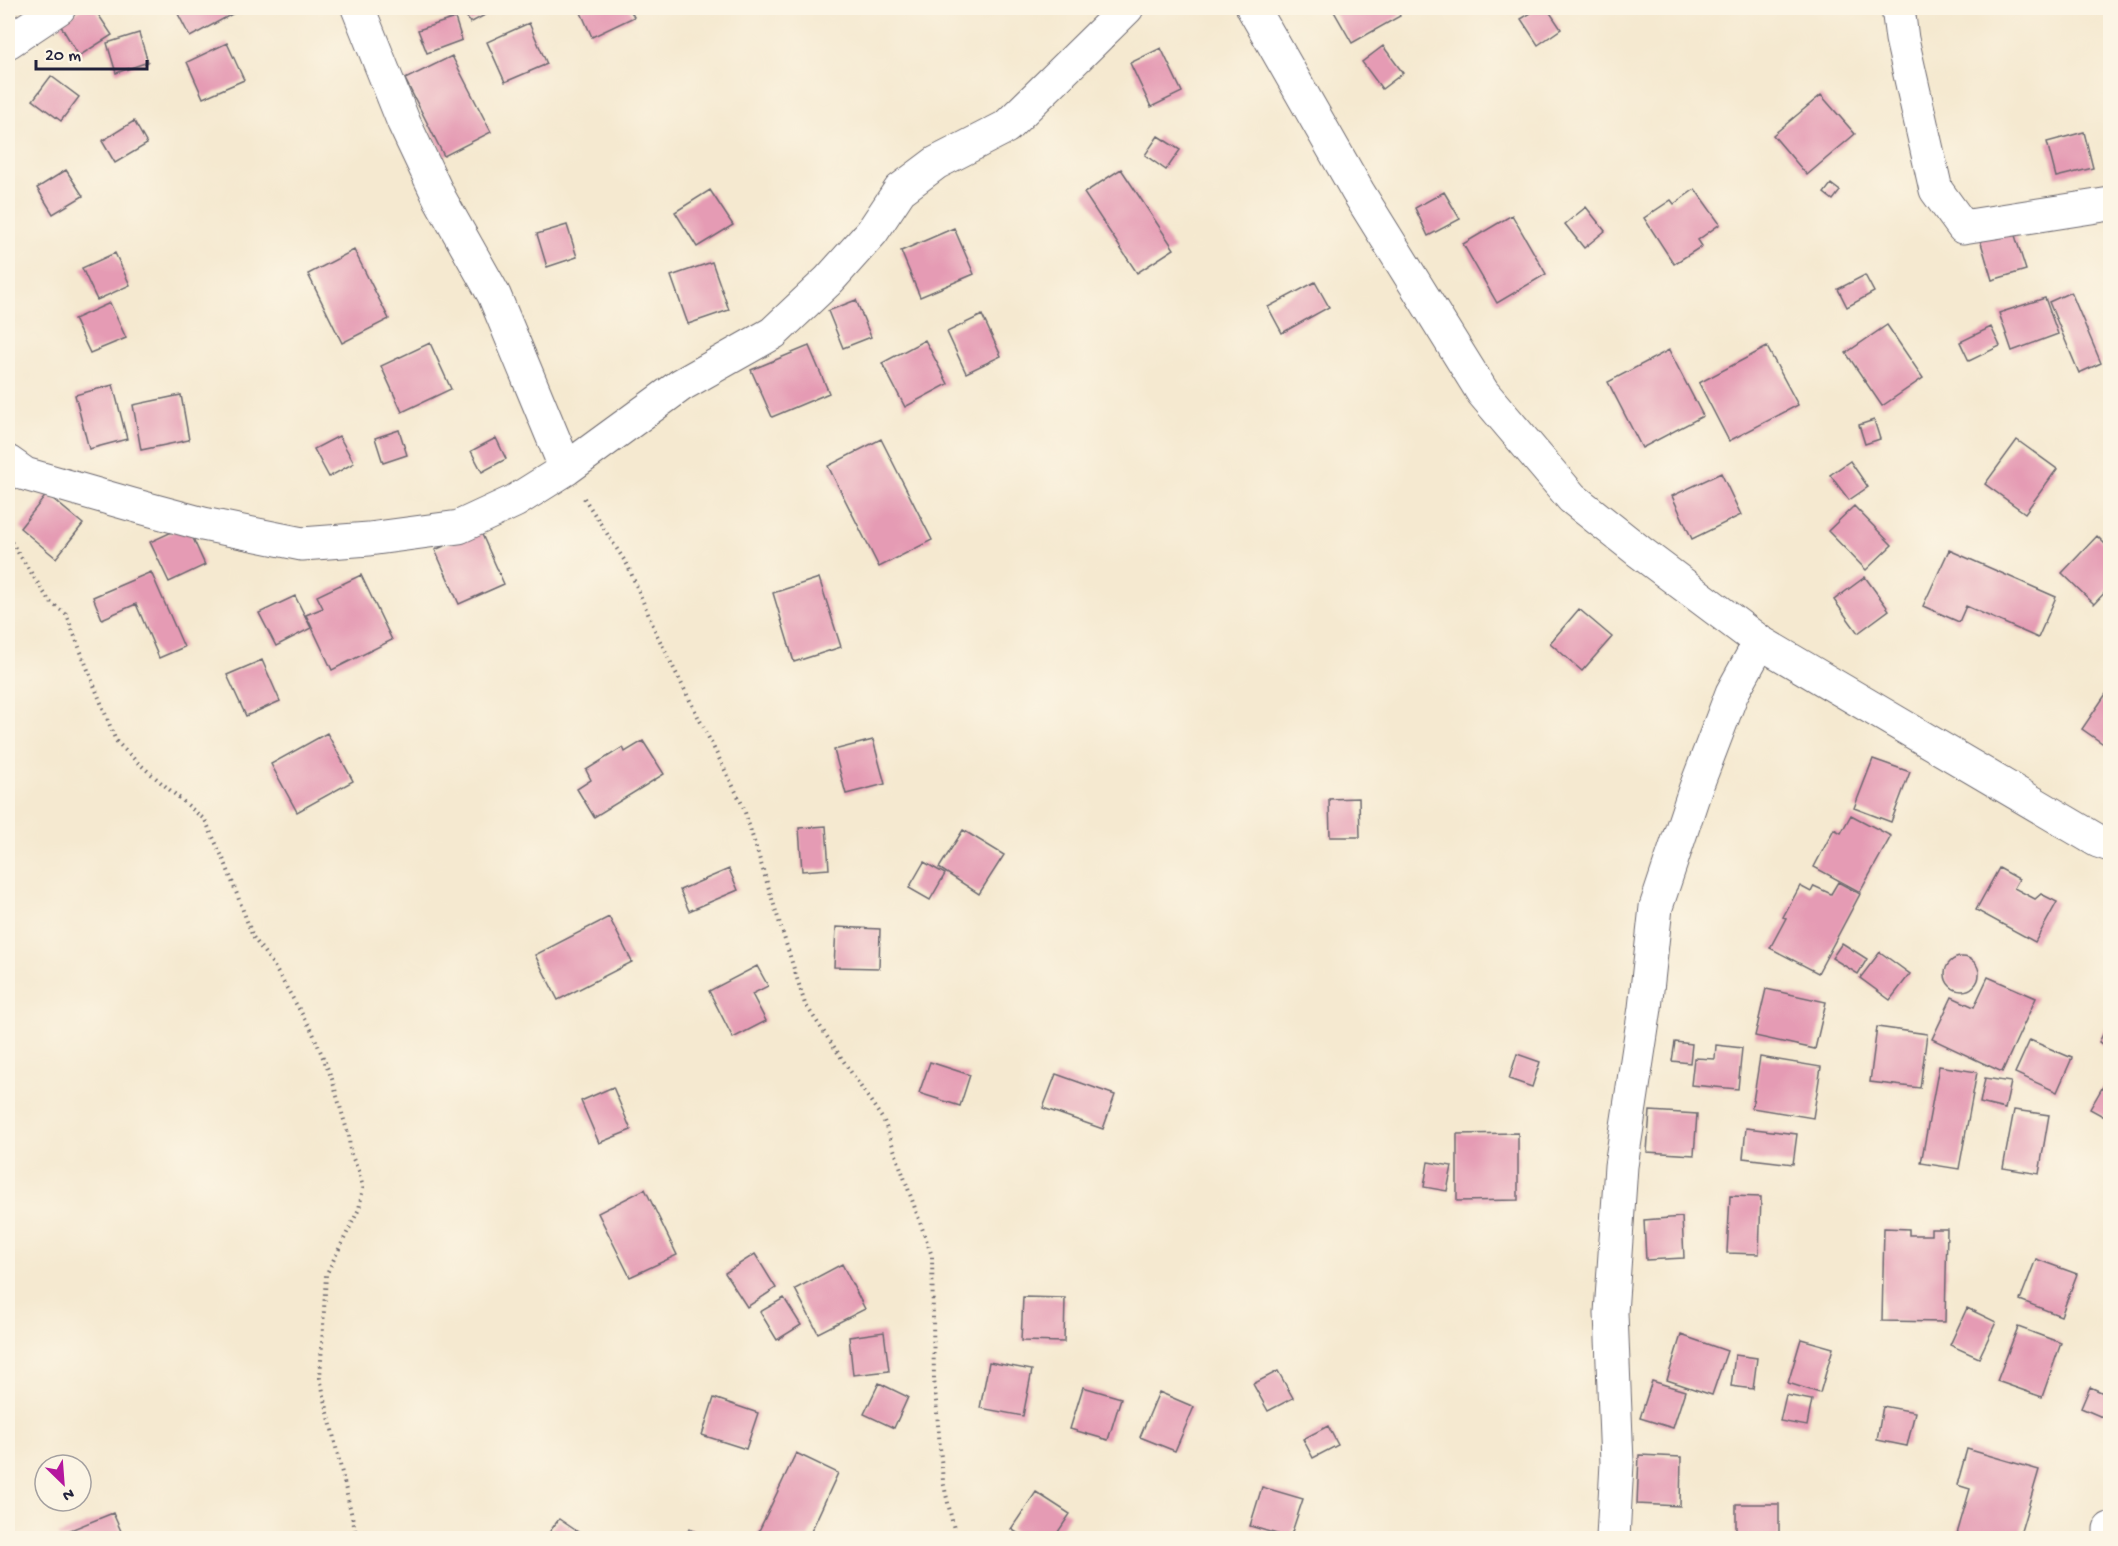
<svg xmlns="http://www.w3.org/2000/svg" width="2118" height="1546" viewBox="0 0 2118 1546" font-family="'Gochi Hand',sans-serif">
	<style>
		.building { fill: #e59bb4 }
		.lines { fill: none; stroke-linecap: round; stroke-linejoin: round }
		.minor-casing { stroke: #6c686f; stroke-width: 35 }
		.path { stroke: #6c686f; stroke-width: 4; stroke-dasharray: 1.5 4.5; stroke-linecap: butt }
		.minor { stroke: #fff; stroke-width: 33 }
	</style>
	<rect width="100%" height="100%" fill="#fcf5e5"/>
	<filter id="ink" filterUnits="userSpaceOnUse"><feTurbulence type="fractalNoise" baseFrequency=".0167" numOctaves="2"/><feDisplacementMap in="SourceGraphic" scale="12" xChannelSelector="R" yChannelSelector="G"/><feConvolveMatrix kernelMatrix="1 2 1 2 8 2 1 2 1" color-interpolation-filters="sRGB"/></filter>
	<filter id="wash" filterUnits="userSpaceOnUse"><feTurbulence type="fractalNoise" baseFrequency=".008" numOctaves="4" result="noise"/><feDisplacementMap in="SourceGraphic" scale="24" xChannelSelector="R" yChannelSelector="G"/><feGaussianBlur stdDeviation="1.35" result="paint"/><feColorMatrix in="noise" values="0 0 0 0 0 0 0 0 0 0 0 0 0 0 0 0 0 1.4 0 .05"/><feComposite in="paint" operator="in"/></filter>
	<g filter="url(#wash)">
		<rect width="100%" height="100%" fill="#f5e9d0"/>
		<g id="blocks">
			<path class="building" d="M84 8H94L112 35 79 56 59 23Z
				M175 8H233L236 12 190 37Z
				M462 8H498L470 23Z
				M579 8H629L634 17 592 37Z
				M1332 8H1396L1400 16 1352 43Z
				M1539 8H1547L1561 29 1538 45 1521 19Z
				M455 18 462 40 427 53 418 30Z
				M529 23 547 64 505 82 487 42Z
				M139 33 148 62 116 73 107 43Z
				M227 43 244 80 203 98 187 62Z
				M1383 46 1403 73 1382 89 1362 62Z
				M1161 48 1182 92 1151 107 1130 63Z
				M452 56 491 132 444 156 405 79Z
				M51 76 79 97 61 121 33 100Z
				M1821 95 1855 134 1807 175 1773 135Z
				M134 121 147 144 115 163 102 141Z
				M2084 132 2093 168 2056 177 2047 142Z
				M1158 136 1180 150 1166 170 1145 155Z
				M1121 169 1174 249 1137 273 1084 193Z
				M66 170 83 196 53 214 37 188Z
				M1831 184 1840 191 1833 200 1824 193Z
				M1695 189 1720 224 1698 240 1702 246 1674 264 1644 218 1671 200 1674 204Z
				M710 190 733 225 697 247 675 212Z
				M1444 192 1460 219 1428 236 1415 208Z
				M1586 207 1605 231 1584 248 1565 224Z
				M1512 215 1546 274 1497 303 1463 244Z
				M567 225 577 257 547 267 537 234Z
				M2012 226 2026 270 1992 280 1979 236Z
				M954 228 974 274 920 297 901 251Z
				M354 250 389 319 342 343 308 274Z
				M115 253 130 285 97 300 82 268Z
				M712 262 729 310 688 324 671 276Z
				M1865 275 1874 292 1847 307 1838 289Z
				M1315 282 1329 307 1282 333 1268 307Z
				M2071 292 2101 363 2079 373 2049 302Z
				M2045 298 2058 334 2012 351 1999 313Z
				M856 300 871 337 843 348 828 311Z
				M110 303 126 338 90 353 74 319Z
				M982 315 1001 356 966 373 947 332Z
				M1887 325 1923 378 1882 406 1846 353Z
				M1991 327 2000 346 1969 361 1960 342Z
				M925 340 948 384 905 407 882 363Z
				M430 343 451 389 402 412 381 366Z
				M809 346 829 393 772 417 751 370Z
				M1767 347 1798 405 1729 441 1699 383Z
				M1669 350 1703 416 1642 448 1608 382Z
				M113 385 127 439 89 449 75 395Z
				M181 395 189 440 141 450 133 405Z
				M1874 420 1880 439 1865 444 1859 425Z
				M399 430 407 455 383 463 375 438Z
				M339 436 354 463 329 477 314 449Z
				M496 438 506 459 482 472 471 451Z
				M881 439 932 540 879 567 828 466Z
				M2017 440 2057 469 2025 513 1985 484Z
				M1850 461 1868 487 1849 500 1830 475Z
				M1721 473 1741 515 1692 539 1672 496Z
				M47 494 83 524 56 558 20 528Z
				M1854 506 1892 545 1866 570 1828 531Z
				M187 525 205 565 169 582 150 542Z
				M480 530 504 584 459 604 435 550Z
				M2097 536 2110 549V587L2094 604 2062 573Z
				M1949 550 2056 597 2038 638 1966 606 1959 622 1923 606Z
				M151 572 184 647 159 658 136 604 102 619 93 597Z
				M361 575 392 640 332 670 306 615 323 608 317 596Z
				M1865 577 1889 610 1858 633 1834 600Z
				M819 578 841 647 794 662 773 593Z
				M295 596 311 628 276 646 259 613Z
				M1579 609 1612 637 1582 671 1550 643Z
				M262 660 280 701 246 716 227 675Z
				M2110 688V737L2105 745 2082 729Z
				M327 733 353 781 297 812 271 764Z
				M873 740 885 784 846 794 834 750Z
				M643 741 664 774 594 817 577 789 591 780 586 770 623 747 625 752Z
				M1873 759 1910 772 1891 822 1854 808Z
				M1359 798 1360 837H1330L1329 799Z
				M1851 815 1891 836 1860 892 1814 867 1834 829 1841 833Z
				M826 826 829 869 802 871 799 828Z
				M963 830 1004 855 979 894 939 868Z
				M924 862 945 874 930 900 909 888Z
				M1999 868 2019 879 2014 888 2035 899 2041 894 2057 902 2035 942 1976 910Z
				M729 869 738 890 689 911 680 890Z
				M1838 882 1860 894 1818 973 1770 948 1786 918 1783 917 1800 886 1811 892 1814 886 1831 894Z
				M609 917 632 962 558 1000 535 955Z
				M836 927 880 929 879 968 834 967Z
				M1842 943 1867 959 1858 974 1832 958Z
				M1880 952 1910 974 1890 1000 1860 978Z
				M1945 974a17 17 0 1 1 34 0a17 17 0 1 1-34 0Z
				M757 966 768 986 752 994 766 1021 733 1038 709 991Z
				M1988 977 2036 998 2002 1072 1932 1039 1952 997 1974 1007Z
				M1766 989 1826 1002 1815 1049 1755 1036Z
				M2110 1021V1049L2099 1042Z
				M1877 1027 1927 1034 1920 1088 1870 1082Z
				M2030 1040 2072 1058 2057 1092 2015 1073Z
				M1675 1042 1692 1044 1690 1063 1672 1061Z
				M1716 1045 1742 1048 1738 1089 1691 1085 1694 1058 1715 1059Z
				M1517 1054 1540 1062 1532 1087 1509 1079Z
				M1760 1057 1821 1067 1813 1118 1752 1108Z
				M930 1062 970 1075 960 1106 919 1093Z
				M1939 1066 1977 1072 1959 1169 1921 1163Z
				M1056 1074 1115 1095 1103 1129 1043 1108Z
				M2109 1076 2110 1077V1120L2090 1109Z
				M1985 1078 2011 1082 2005 1109 1980 1103Z
				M613 1087 631 1130 599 1143 581 1101Z
				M2014 1110 2049 1115 2039 1174 2003 1168Z
				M1650 1111 1697 1114 1694 1155 1647 1152Z
				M1746 1128 1797 1134 1793 1164 1743 1158Z
				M1518 1133V1200L1457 1201V1134Z
				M1428 1162 1452 1166 1447 1191 1424 1187Z
				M645 1189 677 1255 630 1277 598 1213Z
				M1730 1196 1761 1197 1759 1254 1727 1253Z
				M1682 1217 1684 1258 1646 1260 1644 1220Z
				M1884 1228 1909 1229V1235H1931V1229H1947L1945 1322 1882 1321Z
				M755 1254 776 1288 747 1307 725 1273Z
				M2036 1259 2077 1274 2061 1316 2020 1300Z
				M842 1264 865 1309 818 1333 795 1289Z
				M1023 1297 1065 1298 1064 1342 1021 1341Z
				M784 1298 801 1325 777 1340 760 1312Z
				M1967 1308 1996 1322 1979 1358 1950 1345Z
				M2018 1327 2061 1343 2042 1397 1997 1381Z
				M884 1332 889 1371 853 1375 849 1337Z
				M1681 1335 1727 1351 1712 1395 1667 1380Z
				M1801 1339 1833 1348 1820 1393 1788 1383Z
				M1735 1355 1757 1358 1753 1389 1731 1386Z
				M989 1362 1032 1370 1023 1416 980 1408Z
				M1278 1371 1293 1398 1268 1411 1253 1384Z
				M1652 1381 1685 1391 1673 1428 1640 1418Z
				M879 1383 908 1397 894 1428 864 1414Z
				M1083 1387 1121 1398 1108 1440 1070 1429Z
				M2090 1387 2110 1396 2102 1417 2081 1408Z
				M1159 1392 1194 1407 1175 1451 1140 1437Z
				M1786 1395 1812 1400 1807 1426 1780 1421Z
				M714 1398 758 1413 746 1449 702 1435Z
				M1883 1406 1915 1412 1907 1446 1877 1440Z
				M1328 1426 1338 1445 1313 1458 1303 1439Z
				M1967 1449 2039 1470 2019 1538H1974L1957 1534 1970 1489 1957 1485Z
				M796 1453 838 1473 808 1538H764L757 1535Z
				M1639 1455 1681 1457 1680 1506 1637 1504Z
				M1262 1487 1303 1499 1290 1538 1250 1526Z
				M1036 1492 1070 1514 1054 1538H1025L1011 1529Z
				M1736 1504H1779V1538H1736Z
				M113 1513 124 1538H60L58 1535Z
				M559 1519 587 1538H545Z
				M690 1528 704 1538H683Z"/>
		</g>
	</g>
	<g filter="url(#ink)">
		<use href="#blocks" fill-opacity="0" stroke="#6c686f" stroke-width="1.5"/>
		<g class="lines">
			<defs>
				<path id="minor" d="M358 8 404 123 440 199 494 295 566 469
					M1253 8 1358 192 1483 393 1572 498 1640 552 1760 642 2098 841 2110 845
					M1898 8 1902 39 1936 190 1963 227 2110 204
					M8 42 59 8
					M8 462 25 474 133 505 203 524 302 544 369 539 459 527 515 501 566 469 681 385 773 333 829 280 872 232 900 190 936 163 1006 127 1127 8
					M1613 1538 1617 1463 1611 1313 1621 1166 1645 1008 1656 907 1695 790 1732 693 1760 642
					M2110 1538V1529"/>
			</defs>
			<use href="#minor" class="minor-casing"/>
			<path class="path" d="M584 498 628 566 657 635 743 806 805 1004 884 1121 932 1256 934 1379 943 1481 956 1538
				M8 537 50 602 66 614 116 741 136 761 205 820 226 865 253 937 272 963 312 1031 332 1079 349 1137 350 1152 359 1172 363 1188 359 1209 326 1275 320 1378 357 1538"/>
			<use href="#minor" class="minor"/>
		</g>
	</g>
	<rect width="2118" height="1546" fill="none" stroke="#fcf5e5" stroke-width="30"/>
	<g transform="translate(63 1483) rotate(155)"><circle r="28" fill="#fcf5e5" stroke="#a5a1a1" stroke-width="1.5"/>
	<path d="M0-4.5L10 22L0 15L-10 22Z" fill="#b5179e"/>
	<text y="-9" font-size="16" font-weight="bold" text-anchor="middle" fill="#22223b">N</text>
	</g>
	<path d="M36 60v9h111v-9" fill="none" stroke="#22223b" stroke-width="3"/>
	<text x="45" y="60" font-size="18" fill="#22223b" stroke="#fcf5e5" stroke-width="4.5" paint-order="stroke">20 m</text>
</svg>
